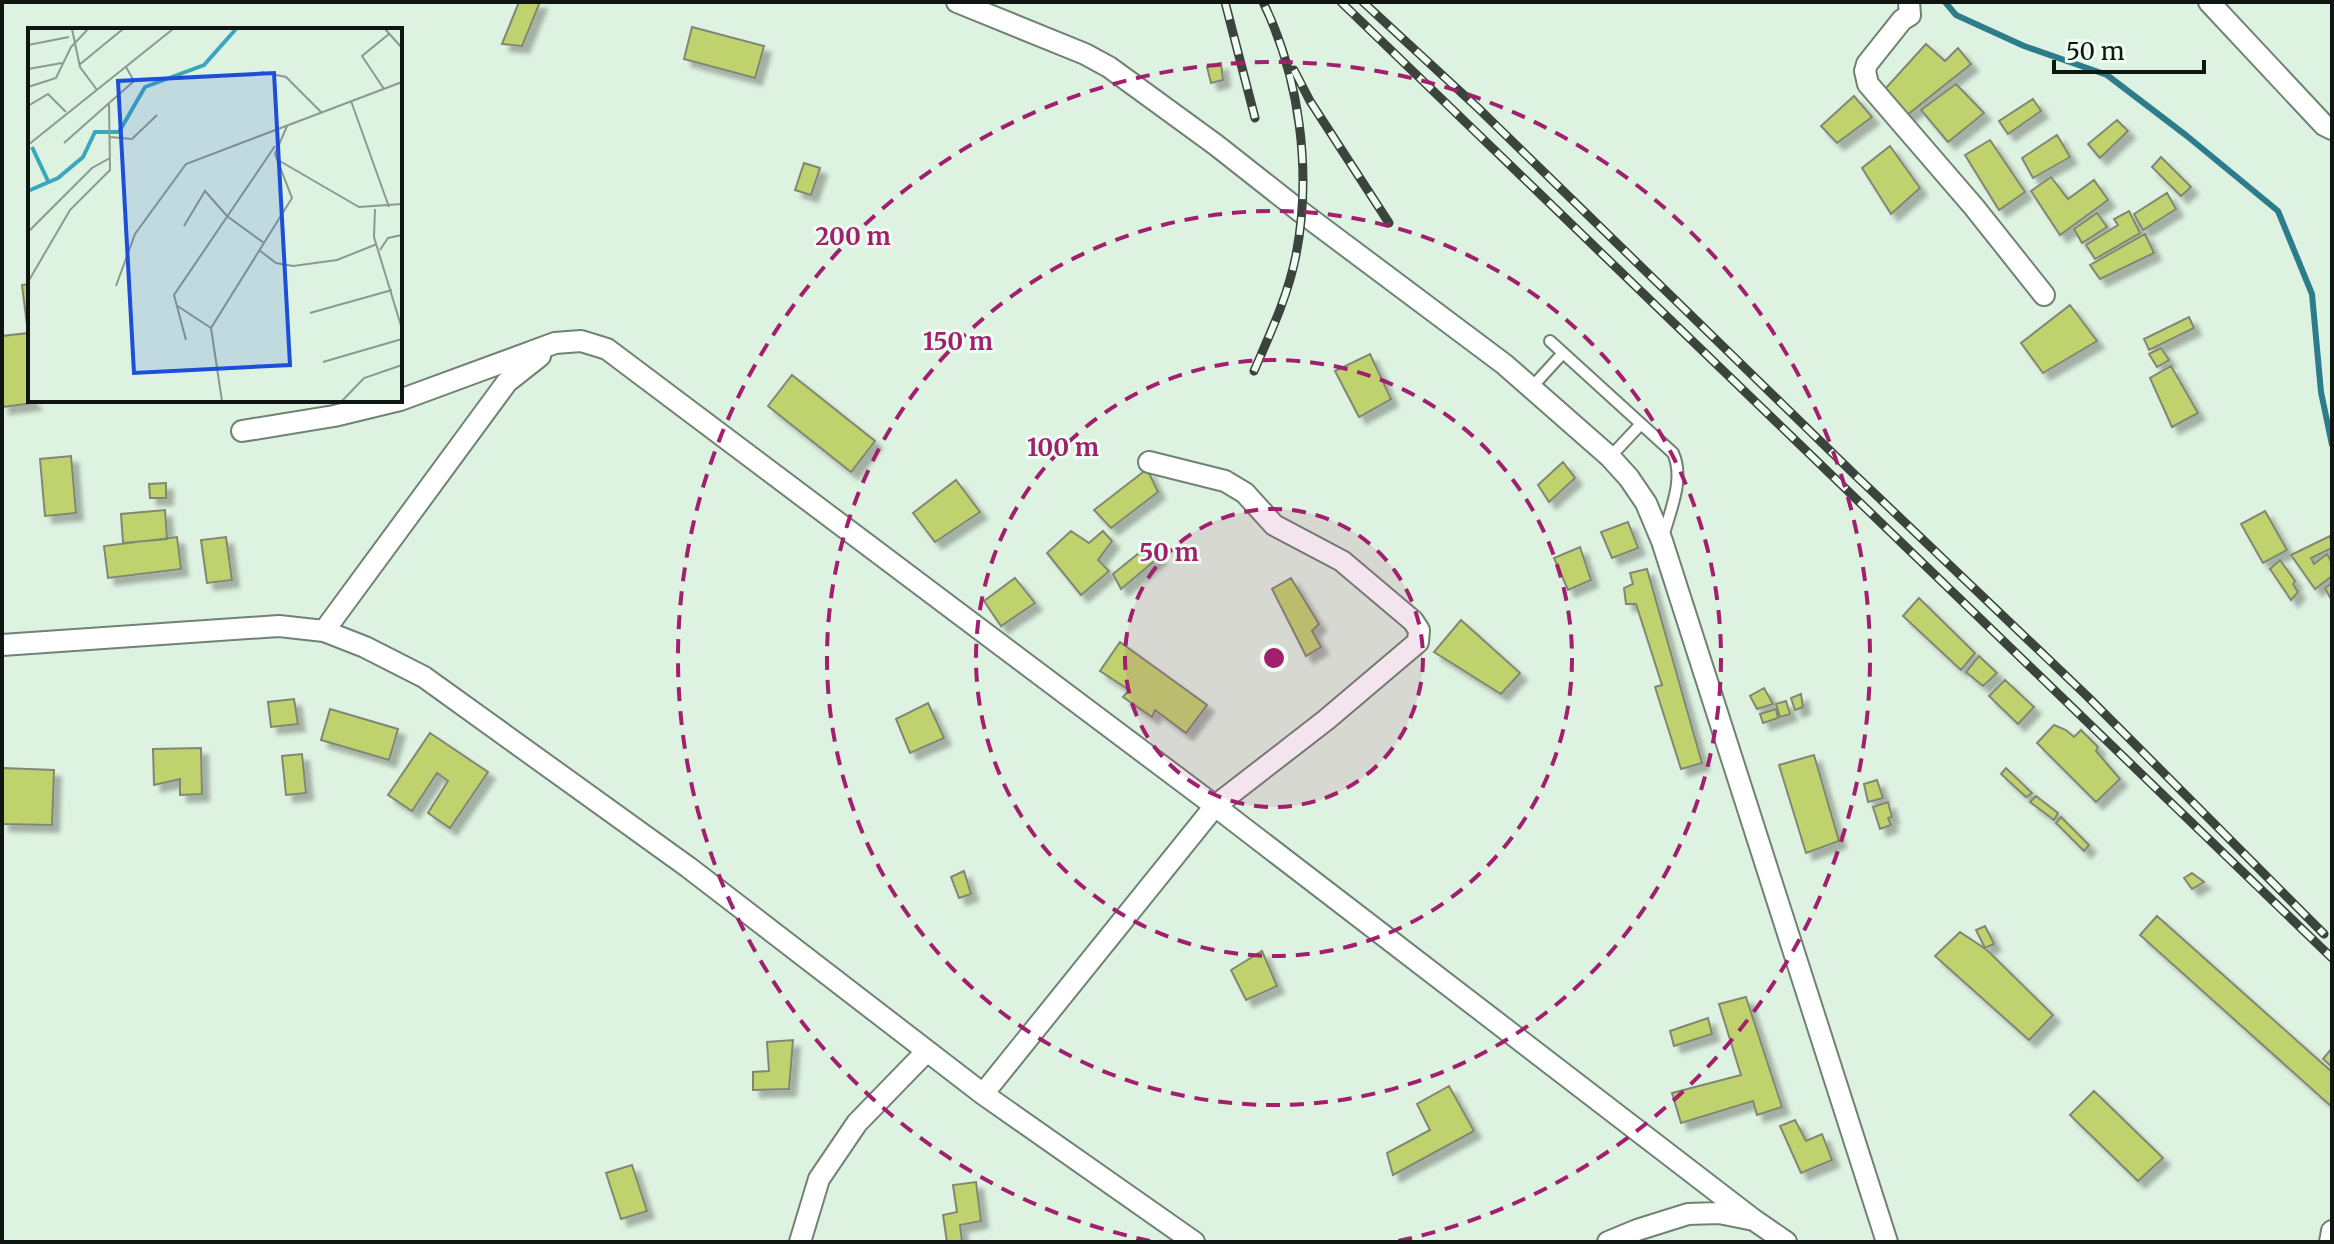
<svg xmlns="http://www.w3.org/2000/svg" width="2334" height="1244" viewBox="0 0 2334 1244" font-family="Merriweather,serif">
	<style>
		.lines { fill: none; stroke-linecap: round; stroke-linejoin: round }
		.stream { stroke: #2d7c8b; stroke-width: 6 }
		.building { fill: #bfd26e; stroke: #828773; stroke-width: 2; filter: url(#shadow) }
		.service-casing { stroke: #708273; stroke-width: 14 }
		.minor-casing { stroke: #708273; stroke-width: 24 }
		.service { stroke: #fff; stroke-width: 10 }
		.minor { stroke: #fff; stroke-width: 20 }
		.rail-casing { stroke: #3a433c; stroke-width: 9 }
		.rail { stroke: #eefef1; stroke-width: 6; stroke-dasharray: 18; stroke-linecap: butt }
		.ring { fill: none; stroke: #a21f6e; stroke-width: 4; stroke-dasharray: 14 10 }
		.inset-river { fill: none; stroke: #3aa7bf; stroke-width: 4 }
		.inset-road { fill: none; stroke: #8b9a8e; stroke-width: 2 }
		.view { fill: #1d4ed8; fill-opacity: 0.15; stroke: #1d4ed8; stroke-width: 4 }
		.inset-edge { fill: none; stroke: #0f1611; stroke-width: 4 }
		.centre { fill: #a21f6e; stroke: #eefef1; stroke-width: 4 }
		.ring-label { font-size: 24px; text-anchor: middle; font-weight: bold; fill: #a21f6e; stroke: #eefef1; stroke-width: 6; stroke-linejoin: round; paint-order: stroke }
	</style>
	<defs>
		<filter id="shadow"><feDropShadow dx="7" dy="7" stdDeviation="2" flood-color="#0004"/></filter>
	</defs>
	<rect width="100%" height="100%" fill="#def2e1"/>
	<g class="lines">
		<path class="stream" d="M1945 2 1956 15 2024 46 2107 75 2187 136 2278 211 2312 294 2321 392 2332 445"/>
	</g>
	<path class="building" d="M519 2H540L522 46 502 44Z
		M692 27 764 46 755 78 684 59Z
		M1926 44 1945 61 1958 48 1971 64 1907 115 1885 89Z
		M1221 63 1223 80 1211 83 1207 67Z
		M1956 84 1984 113 1948 142 1921 110Z
		M1854 96 1872 117 1837 143 1821 126Z
		M2033 99 2041 111 2008 134 1999 121Z
		M2117 120 2128 131 2100 158 2088 144Z
		M2057 135 2070 157 2033 178 2022 158Z
		M1990 140 2025 192 1999 210 1965 155Z
		M1890 146 1920 188 1891 214 1862 168Z
		M2161 157 2191 187 2181 196 2152 167Z
		M804 163 820 168 811 195 795 190Z
		M2051 177 2068 199 2094 180 2108 200 2060 235 2031 191Z
		M2167 193 2176 209 2143 230 2134 214Z
		M2129 211 2140 233 2095 259 2086 245 2118 225 2114 219Z
		M2097 213 2107 227 2082 243 2074 229Z
		M2145 234 2154 253 2100 279 2090 265Z
		M30 284V400H33L34 403 2 407V336L28 333 22 285Z
		M2070 305 2097 341 2043 373 2021 343Z
		M2189 317 2194 328 2149 350 2144 339Z
		M2161 348 2169 360 2157 367 2149 354Z
		M1370 354 1391 399 1359 417 1335 371Z
		M2171 366 2198 413 2172 427 2150 378Z
		M792 375 875 441 851 472 768 406Z
		M71 456 76 513 45 516 40 459Z
		M1563 462 1575 478 1549 502 1538 485Z
		M1147 469 1158 492 1111 528 1094 510Z
		M956 480 980 512 935 542 913 513Z
		M166 483V498H150L149 484Z
		M165 510 167 539 123 543 121 514Z
		M2265 511 2287 550 2263 563 2241 524Z
		M1628 522 1638 548 1612 558 1601 532Z
		M1071 531 1089 543 1103 531 1112 541 1098 560 1109 571 1081 595 1047 553Z
		M2330 536 2332 548 2311 558 2314 564 2327 554 2332 563V576L2315 589 2291 555Z
		M177 537 181 569 108 578 104 546Z
		M226 537 232 580 207 583 201 540Z
		M1150 544 1159 557 1121 589 1113 574Z
		M1580 547 1591 580 1568 590 1554 558Z
		M2280 560 2295 581 2293 584 2298 592 2291 600 2270 569Z
		M1647 569 1702 763 1681 769 1655 687 1662 685 1636 604H1626L1624 588 1633 584 1630 573Z
		M1015 578 1035 603 1001 626 984 601Z
		M1291 578 1319 624 1312 631 1321 647 1306 656 1272 589Z
		M2332 583V601L2325 588Z
		M1919 598 1975 653 1961 670 1903 616Z
		M1461 620 1520 673 1501 694 1434 652Z
		M1120 642 1207 705 1186 733 1155 710 1152 717 1123 697 1129 690 1100 671Z
		M1979 656 1997 673 1983 686 1966 672Z
		M2005 680 2034 707 2018 724 1989 696Z
		M1764 688 1773 704 1757 709 1750 696Z
		M1801 694 1803 707 1795 710 1791 698Z
		M294 699 298 724 271 727 268 702Z
		M1786 701 1790 714 1780 717 1776 704Z
		M928 703 944 738 910 753 896 719Z
		M330 709 398 729 389 760 321 740Z
		M1776 709 1778 718 1763 723 1760 714Z
		M2054 725 2066 730 2074 737 2081 730 2098 747 2096 751 2120 779 2096 802 2037 743Z
		M430 733 488 772 450 828 428 813 448 781 437 773 412 811 388 795Z
		M201 748 202 794 180 795V779L154 785 153 749Z
		M302 754 306 793 286 795 282 756Z
		M1814 755 1839 841 1806 853 1779 765Z
		M2 768 54 770 52 825 2 824Z
		M2006 768 2032 793 2026 797 2001 774Z
		M1877 780 1883 798 1868 802 1864 784Z
		M2036 796 2058 813 2054 820 2030 802Z
		M1888 802 1892 817 1888 818 1891 825 1880 829 1873 807Z
		M2061 817 2089 845 2084 851 2056 823Z
		M964 871 971 894 959 898 951 877Z
		M2192 873 2204 882 2192 889 2184 878Z
		M2157 916 2332 1072V1107L2140 935Z
		M1985 926 1994 944 1985 948 1976 930Z
		M1960 932 1987 950 2053 1015 2029 1040 1935 956Z
		M1262 951 1277 986 1246 1000 1231 970Z
		M1746 997 1782 1107 1757 1115 1753 1101 1681 1123 1672 1093 1741 1075 1719 1004Z
		M1708 1018 1712 1034 1674 1046 1670 1031Z
		M793 1040 789 1089 753 1090V1072L769 1071 767 1042Z
		M2332 1048V1067L2323 1059Z
		M1449 1086 1474 1131 1393 1175 1387 1153 1430 1130 1417 1104Z
		M2094 1091 2163 1158 2138 1181 2070 1115Z
		M1795 1120 1806 1141 1822 1134 1832 1160 1801 1173 1780 1126Z
		M632 1165 647 1211 621 1219 606 1173Z
		M976 1182 981 1221 960 1225 962 1242H947L943 1215 957 1212 953 1185Z"/>
	<g class="lines">
		<defs>
			<path id="service" d="M1550 341 1673 453C1685 479 1670 511 1663 537
				M1532 387 1563 353
				M1610 457 1641 424"/>
			<path id="minor" d="M957 2 1085 54 1109 67 1216 145 1301 212 1504 364 1610 457 1629 478 1646 503 1662 541 1887 1242
				M1909 2 1910 15 1902 20 1867 64 1865 71 1868 84 1974 207 2044 295
				M2209 2 2324 125 2332 129
				M400 400 555 343 581 341 607 349 1215 806 1754 1220
				M242 431 334 416 400 400
				M324 631 507 382 540 356
				M2 645 279 626 324 631 365 647 424 677 688 867 983 1094 1194 1242
				M983 1094 1215 806 1326 720 1418 642 1419 630 1413 621 1342 561 1274 525 1245 493 1225 481 1149 462
				M800 1242 819 1179 857 1123 927 1051
				M1608 1242 1637 1230 1688 1214 1719 1213 1754 1220 1786 1242
				M2330 1242 2332 1231"/>
		</defs>
		<use href="#service" class="service-casing"/>
		<use href="#minor" class="minor-casing"/>
		<use href="#service" class="service"/>
		<use href="#minor" class="minor"/>
		<defs>
			<path id="rail" d="M1225 2 1255 118
				M1341 2 2332 958
				M1363 2 1478 108 1853 473 2087 696 2324 934
				M1294 70 1310 101 1389 223
				M1254 371C1270 334 1288 296 1296 255 1312 172 1300 78 1263 2"/>
		</defs>
		<use href="#rail" class="rail-casing"/>
		<use href="#rail" class="rail"/>
	</g>
	<circle cx="1274" cy="658" r="149" fill="#a21f6e" fill-opacity=".12"/>
	<g class="ring">
		<circle cx="1274" cy="658" r="149"/>
		<circle cx="1274" cy="658" r="298"/>
		<circle cx="1274" cy="658" r="447"/>
		<path d="M1150 1241A596 596 0 1 1 1398 1241"/>
	</g>
	<g transform="translate(28 28)">
		<rect width="374" height="374" fill="#def2e1"/>
		<path class="inset-river" d="M4 119 20 153M0 163 30 150 55 129 67 104H91L117 59 176 37 208 1"/>
		<path class="inset-road" d="M44 1 52 39 69 62M357 1 374 20M0 17 41 9M51 37 95 1M0 41 34 35M233 44 258 49 294 85M0 59 28 50 43 19 60 1M356 61 334 28 361 6M323 73 361 179M0 78 20 66 38 84M82 109 104 111 129 87M36 115 106 53 98 39M0 117 145 1M250 132 331 179 374 176M347 181 346 209 374 301M156 198 177 163 199 188 236 215M1 203 64 140 82 130M231 222 248 235 265 238 309 232 349 216M352 222 360 210 374 207M0 254 42 182 82 142 81 76M88 258 107 206 158 136 374 54M148 277 183 300M282 285 364 262M158 312 146 267 247 118M295 334 374 311M194 373 183 300 264 170 247 126 259 98M314 373 336 350 374 337"/>
		<path class="view" d="M246 45 262 337 106 345 90 53Z"/>
		<rect width="374" height="374" class="inset-edge"/>
	</g>
	<circle cx="1274" cy="658" r="12" class="centre"/>
	<g class="ring-label">
		<text x="853" y="245">200 m</text>
		<text x="958" y="350">150 m</text>
		<text x="1063" y="456">100 m</text>
		<text x="1169" y="561">50 m</text>
	</g>
	<rect width="2334" height="1244" fill="none" stroke="#0f1611" stroke-width="8"/>
	<path d="M2054 60v12h150v-12" fill="none" stroke="#0f1611" stroke-width="4"/>
	<text x="2066" y="60" font-size="24" fill="#0f1611" stroke="#eefef1" stroke-width="6" paint-order="stroke">50 m</text>
</svg>
